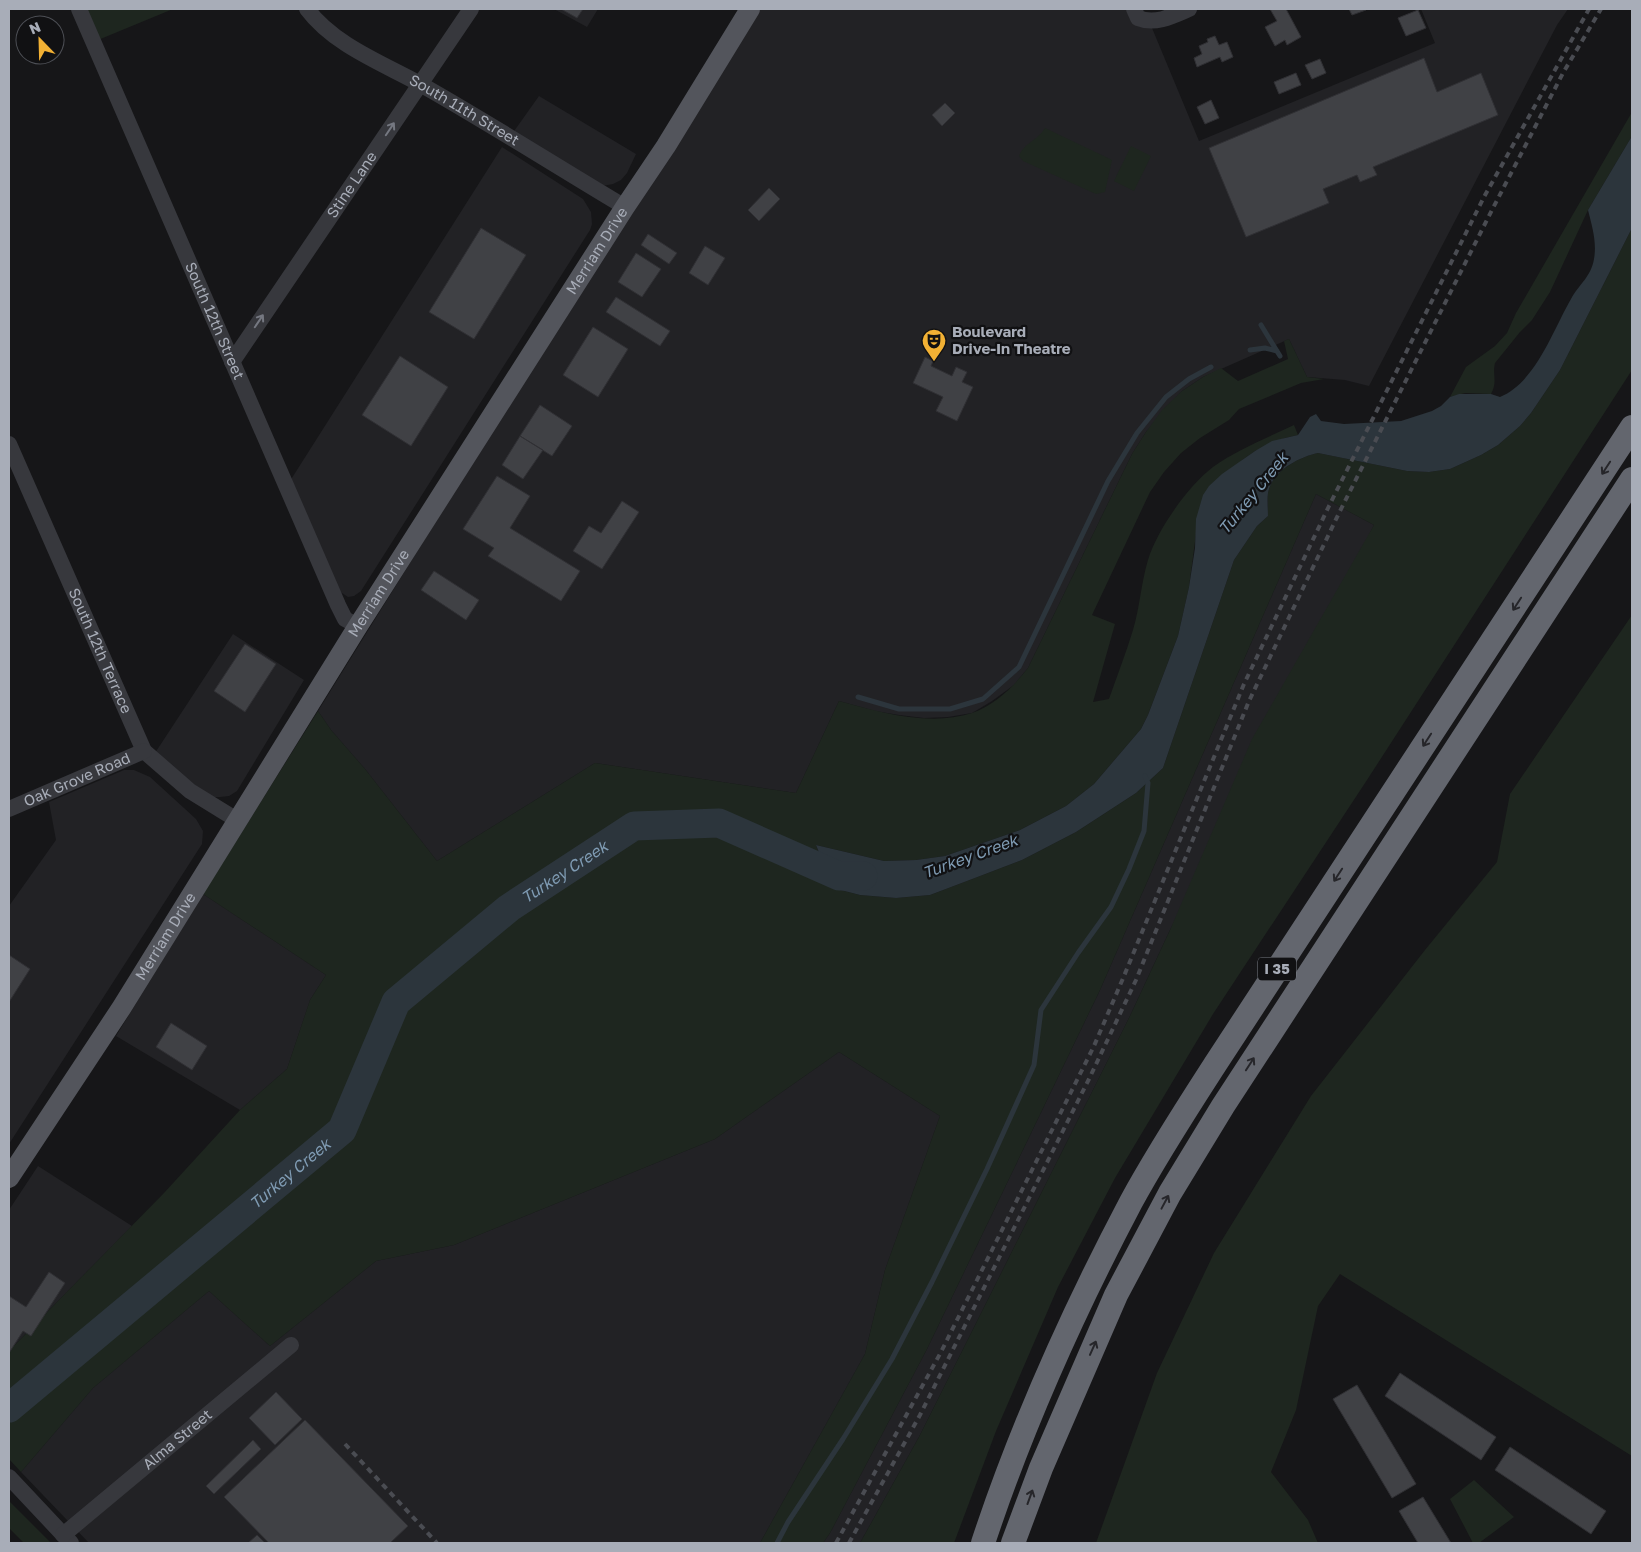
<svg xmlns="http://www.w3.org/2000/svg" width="1641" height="1552" viewBox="0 0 1641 1552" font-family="'Golos Text',sans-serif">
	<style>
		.built { fill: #222225 }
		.green { fill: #1e261f }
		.water { fill: #2c353c }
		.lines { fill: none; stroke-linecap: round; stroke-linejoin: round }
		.stream { stroke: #2c353c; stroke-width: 5 }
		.river { stroke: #2c353c; stroke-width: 29 }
		.building { fill: #404145; stroke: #303034 }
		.minor { stroke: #37383d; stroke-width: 16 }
		.major { stroke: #53555c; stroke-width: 20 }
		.highway { stroke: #63666e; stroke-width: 24 }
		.rail { stroke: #4a4c52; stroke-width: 4; stroke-dasharray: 6 5; stroke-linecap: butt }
		.oneway { stroke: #757881 }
		.oneway2 { stroke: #26262a }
		.labels { text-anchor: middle; stroke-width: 4.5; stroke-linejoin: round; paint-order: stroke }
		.shield { fill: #111113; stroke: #7b7e86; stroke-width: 1 }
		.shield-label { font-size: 14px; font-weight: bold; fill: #a8adb8 }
		.street-label { font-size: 15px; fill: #a8adb8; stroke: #111113 }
		.poi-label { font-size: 15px; font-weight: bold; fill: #a8adb8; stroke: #111113; text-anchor: start }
		.water-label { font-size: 16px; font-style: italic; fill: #7f9bb3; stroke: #111113 }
	</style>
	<rect width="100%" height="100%" fill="#161618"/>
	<path class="built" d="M554 9H598L587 27Z
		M754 9H1126L1130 19 1134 24 1141 27 1152 28 1199 141 1435 43 1421 9H1568L1557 25 1369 386 1345 380 1307 377 1289 339 1203 377 1182 391 1146 432 1132 454 1028 668 1014 685 992 701 972 713 948 717 924 718 899 715 875 711 839 701 796 793 595 763 437 861 365 769 331 730 318 711Z
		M539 96 636 154 627 173 621 180 613 184 602 186 512 134Z
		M502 147 583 199 591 212 592 224 590 230 361 591 354 596 348 597 339 591 290 481Z
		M1316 494 1374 525 1170 930 1130 1016 919 1437 860 1543H823L830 1533 927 1349 1100 990Z
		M233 634 304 680 237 791 229 796 220 797H210L155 753Z
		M124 770H134L150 777 196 819 203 831 202 844 9 1144V906L56 840 49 802Z
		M203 894 326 975 310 1000 287 1069 240 1110 116 1036Z
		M839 1052 940 1116 885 1270 865 1354 760 1543H89L21 1472 93 1388 209 1291 270 1346 376 1261 454 1245 715 1139Z
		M38 1166 132 1226 9 1351V1210Z"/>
	<path class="green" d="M85 9H173L98 40Z
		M1632 112V136L1588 210 1550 292 1532 320 1520 332 1495 363C1492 375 1498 381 1491 394L1465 393 1450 397 1466 367 1495 346 1507 333 1516 313Z
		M1045 128 1112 160 1105 192 1096 194 1023 161 1019 156C1024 143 1037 141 1045 128Z
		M1131 146 1151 156 1134 191 1114 181Z
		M1632 228V370L1367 780 1213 1014 1115 1178 1058 1287 996 1431 954 1543H860L919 1437 1130 1016 1170 930 1252 739 1374 525 1316 494 1100 990 927 1349 830 1533 823 1543H760L865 1354 885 1270 940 1116 839 1052 715 1139 454 1245 376 1261 270 1346 209 1291 93 1388 21 1472 9 1459V1351L164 1193 240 1110 287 1069 310 1000 326 975 203 894 318 711 331 730 365 769 437 861 595 763 796 793 839 701C879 712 930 727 972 713 995 705 1014 686 1028 668L1132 454 1146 432 1162 410 1182 391 1203 377 1221 368 1238 381 1288 359 1284 341 1289 339 1307 377 1324 379 1301 383 1239 409 1229 420 1200 438 1181 453 1164 472 1150 492 1092 615 1115 624 1093 702 1109 699C1117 676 1126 653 1133 630 1140 607 1141 583 1148 560 1157 530 1188 486 1213 467 1238 449 1267 438 1294 425L1298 435 1285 438 1255 451 1242 460 1196 534 1189 587 1178 636 1148 715 1141 729 1094 784 1066 806 1020 830 945 856 916 860 884 861 816 845 833 888 860 895 896 898 930 895 967 881 1022 860 1076 832 1136 793 1163 768 1234 560 1257 526 1268 516C1268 509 1267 500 1268 493 1272 471 1299 457 1318 453L1407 471 1429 472 1450 469 1481 455 1498 445 1520 426 1531 413 1560 370Z
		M1632 615V1456L1340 1274 1318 1306 1296 1410 1271 1472 1308 1520 1318 1543H1096L1157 1373 1214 1253 1311 1096 1425 950 1497 862 1510 794Z
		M1474 1480 1514 1517 1479 1543H1473L1450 1499Z
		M9 1501 51 1543H24L9 1528Z"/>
	<path class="water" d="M1632 136V228L1560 370 1531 413 1520 426 1498 445 1481 455 1450 469 1429 472 1407 471 1318 453C1299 457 1272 471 1268 493 1267 500 1268 509 1268 516L1257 526 1234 560 1163 768 1136 793 1076 832 1022 860 967 881 930 895 896 898 860 895 833 888 816 845 884 861 916 860 945 856 1020 830 1066 806 1094 784 1141 729 1148 715 1178 636 1189 587 1195 548 1196 519 1203 495 1209 486 1222 474 1255 451 1272 441 1298 435 1310 417 1316 414 1321 421 1344 424 1401 421 1432 411 1441 406 1450 397 1459 394H1491L1500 397C1536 382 1553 330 1571 299 1579 284 1591 277 1594 259 1597 242 1592 226 1588 210Z"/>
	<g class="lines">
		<path class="stream" d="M1261 325 1280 356
			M1250 350 1265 348 1277 351
			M858 697 899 709H950L983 699 1019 667 1108 481 1137 433 1166 397 1189 379 1211 367
			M777 1543 788 1522 843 1439 892 1359 932 1282 987 1169 1034 1065 1041 1010 1078 953 1111 907 1129 869 1144 831 1148 783 1145 776"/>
		<path class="river" id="s1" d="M9 1408 342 1130 396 1002 509 908 634 826 719 823 839 876H863"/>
	</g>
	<path class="building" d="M561 9H583L577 18Z
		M1270 9H1286L1301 37 1287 45 1285 40 1275 46 1265 27 1277 21Z
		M1349 9H1365L1366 10 1352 15Z
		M1418 10 1426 28 1406 36 1398 18Z
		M1215 36 1219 45 1227 42 1233 57 1222 62 1220 57 1197 67 1194 58 1202 54 1199 46 1208 42 1207 39Z
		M1424 58 1437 92 1481 73 1498 115 1373 167 1377 175 1360 182 1357 175 1323 189 1329 203 1246 237 1209 148Z
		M1320 59 1326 73 1312 79 1305 65Z
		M1296 73 1301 85 1279 94 1274 82Z
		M1211 100 1219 118 1205 124 1197 107Z
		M945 103 955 113 942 126 932 115Z
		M769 188 780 199 759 221 748 210Z
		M481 228 526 255 474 339 429 312Z
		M648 234 677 253 669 264 641 245Z
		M705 246 725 258 708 285 689 273Z
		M636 253 661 269 642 297 618 282Z
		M616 297 670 331 660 346 606 312Z
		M593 327 628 349 598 397 563 375Z
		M400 356 448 387 411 446 362 415Z
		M925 357 933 361 931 366 952 376 956 367 967 372 962 382 973 387 957 421 936 411 943 397 913 383Z
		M540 405 572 426 552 456 520 436Z
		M520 436 543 450 523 479 502 465Z
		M497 476 530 496 510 528 580 571 561 601 488 556 494 548 463 529Z
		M622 501 639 512 602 569 573 551 589 526 601 533Z
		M434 571 479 600 466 620 421 590Z
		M245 644 276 664 245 712 214 691Z
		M9 955 30 969 9 1002Z
		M171 1023 207 1046 192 1070 156 1047Z
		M49 1272 65 1283 31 1336 23 1331 9 1353V1296L26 1307Z
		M1400 1373 1496 1437 1481 1460 1385 1396Z
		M1357 1385 1416 1484 1392 1498 1333 1399Z
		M276 1392 302 1419 275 1445 249 1418Z
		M305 1420 408 1526 390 1543H269L224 1497Z
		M253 1440 261 1449 214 1494 206 1486Z
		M1510 1447 1606 1511 1591 1534 1495 1470Z
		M1423 1497 1451 1543H1418L1399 1511Z
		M257 1535 265 1543H248Z"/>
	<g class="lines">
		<g class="minor">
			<path id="s2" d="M79 9 338 605 345 619 358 626"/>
			<path id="s3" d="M307 9C334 45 382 63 420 84 489 123 556 166 625 207"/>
			<path d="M1134 9 1138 18C1155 25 1173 16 1189 9"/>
			<path id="s4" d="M232 362 471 9"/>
			<path id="s5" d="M9 444 144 751 190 791 237 820"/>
			<path id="s6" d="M9 809 144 751"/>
			<path d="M9 1477 71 1543"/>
			<path id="s7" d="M63 1535 291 1345"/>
		</g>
		<path class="major" id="s8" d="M9 1178 122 1007 358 626 625 207 666 146 750 9"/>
		<path class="highway" d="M983 1543C1022 1425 1073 1312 1131 1202 1157 1154 1187 1108 1216 1063L1632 427
			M1013 1543 1041 1468 1116 1295 1170 1193 1223 1106 1632 479"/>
		<path class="rail" d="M345 1444 437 1543
			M836 1543 941 1352 1094 1046 1124 976 1244 684 1329 506 1484 197 1589 9
			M849 1543 920 1415 1089 1079 1136 980 1249 701 1339 513 1493 208 1563 73 1601 9"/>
	</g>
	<defs><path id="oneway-shaft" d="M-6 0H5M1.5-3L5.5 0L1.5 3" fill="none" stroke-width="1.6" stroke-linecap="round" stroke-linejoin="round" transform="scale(1.25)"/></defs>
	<g class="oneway">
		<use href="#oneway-shaft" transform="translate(390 129) rotate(-56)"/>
		<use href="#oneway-shaft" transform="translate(259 321) rotate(-56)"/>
	</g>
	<g class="oneway2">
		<use href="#oneway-shaft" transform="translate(1606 468) rotate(123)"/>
		<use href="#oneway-shaft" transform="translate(1517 604) rotate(123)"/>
		<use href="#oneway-shaft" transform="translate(1427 740) rotate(123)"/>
		<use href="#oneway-shaft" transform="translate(1338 875) rotate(123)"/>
		<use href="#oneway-shaft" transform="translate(1250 1064) rotate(-57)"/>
		<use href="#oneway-shaft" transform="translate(1165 1202) rotate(-62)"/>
		<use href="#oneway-shaft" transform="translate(1093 1348) rotate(-66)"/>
		<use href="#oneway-shaft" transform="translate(1030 1497) rotate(-70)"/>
	</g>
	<defs>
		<symbol id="theatre-pin" viewBox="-11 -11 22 30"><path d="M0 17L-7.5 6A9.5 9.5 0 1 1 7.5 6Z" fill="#f2b134" stroke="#111113"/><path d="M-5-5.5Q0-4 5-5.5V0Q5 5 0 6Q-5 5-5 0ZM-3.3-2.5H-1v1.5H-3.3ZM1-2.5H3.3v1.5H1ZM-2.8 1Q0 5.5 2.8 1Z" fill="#111"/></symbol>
	</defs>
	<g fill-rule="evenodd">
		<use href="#theatre-pin" x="920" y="327" width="28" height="38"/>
	</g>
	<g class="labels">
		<rect class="shield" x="1258" y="957.5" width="38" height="23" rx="4"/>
		<g class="shield-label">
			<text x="1277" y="974">I 35</text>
		</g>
		<g class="street-label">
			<text dy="5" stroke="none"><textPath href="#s3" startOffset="188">South 11th Street</textPath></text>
			<text dy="5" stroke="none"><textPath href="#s4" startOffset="214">Stine Lane</textPath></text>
			<text dy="5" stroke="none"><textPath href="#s8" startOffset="1098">Merriam Drive</textPath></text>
			<text dy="5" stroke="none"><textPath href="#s2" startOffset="340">South 12th Street</textPath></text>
			<text dy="5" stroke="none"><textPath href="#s8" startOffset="692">Merriam Drive</textPath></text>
			<text dy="5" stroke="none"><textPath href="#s5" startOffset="226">South 12th Terrace</textPath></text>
			<text dy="5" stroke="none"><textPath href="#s6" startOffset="74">Oak Grove Road</textPath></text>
			<text dy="5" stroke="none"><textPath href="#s8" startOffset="288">Merriam Drive</textPath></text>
			<text dy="5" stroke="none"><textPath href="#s7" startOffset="149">Alma Street</textPath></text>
		</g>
		<g class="poi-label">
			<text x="952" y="337">Boulevard<tspan x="952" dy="17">Drive-In Theatre</tspan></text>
		</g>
		<g class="water-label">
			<text transform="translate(1253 493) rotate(-51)" y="6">Turkey Creek</text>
			<text transform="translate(970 856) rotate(-20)" y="6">Turkey Creek</text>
			<text dy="6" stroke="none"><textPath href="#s1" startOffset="786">Turkey Creek</textPath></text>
			<text dy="6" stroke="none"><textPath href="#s1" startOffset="366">Turkey Creek</textPath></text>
		</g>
	</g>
	<rect width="1641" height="1552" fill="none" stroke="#a8adb8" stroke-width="20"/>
	<g transform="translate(40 40) rotate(337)"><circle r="24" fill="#111113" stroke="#4d4f55"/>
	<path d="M0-4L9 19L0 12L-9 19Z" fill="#f2b134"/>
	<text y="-8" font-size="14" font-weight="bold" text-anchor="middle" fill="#a8adb8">N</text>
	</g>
</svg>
